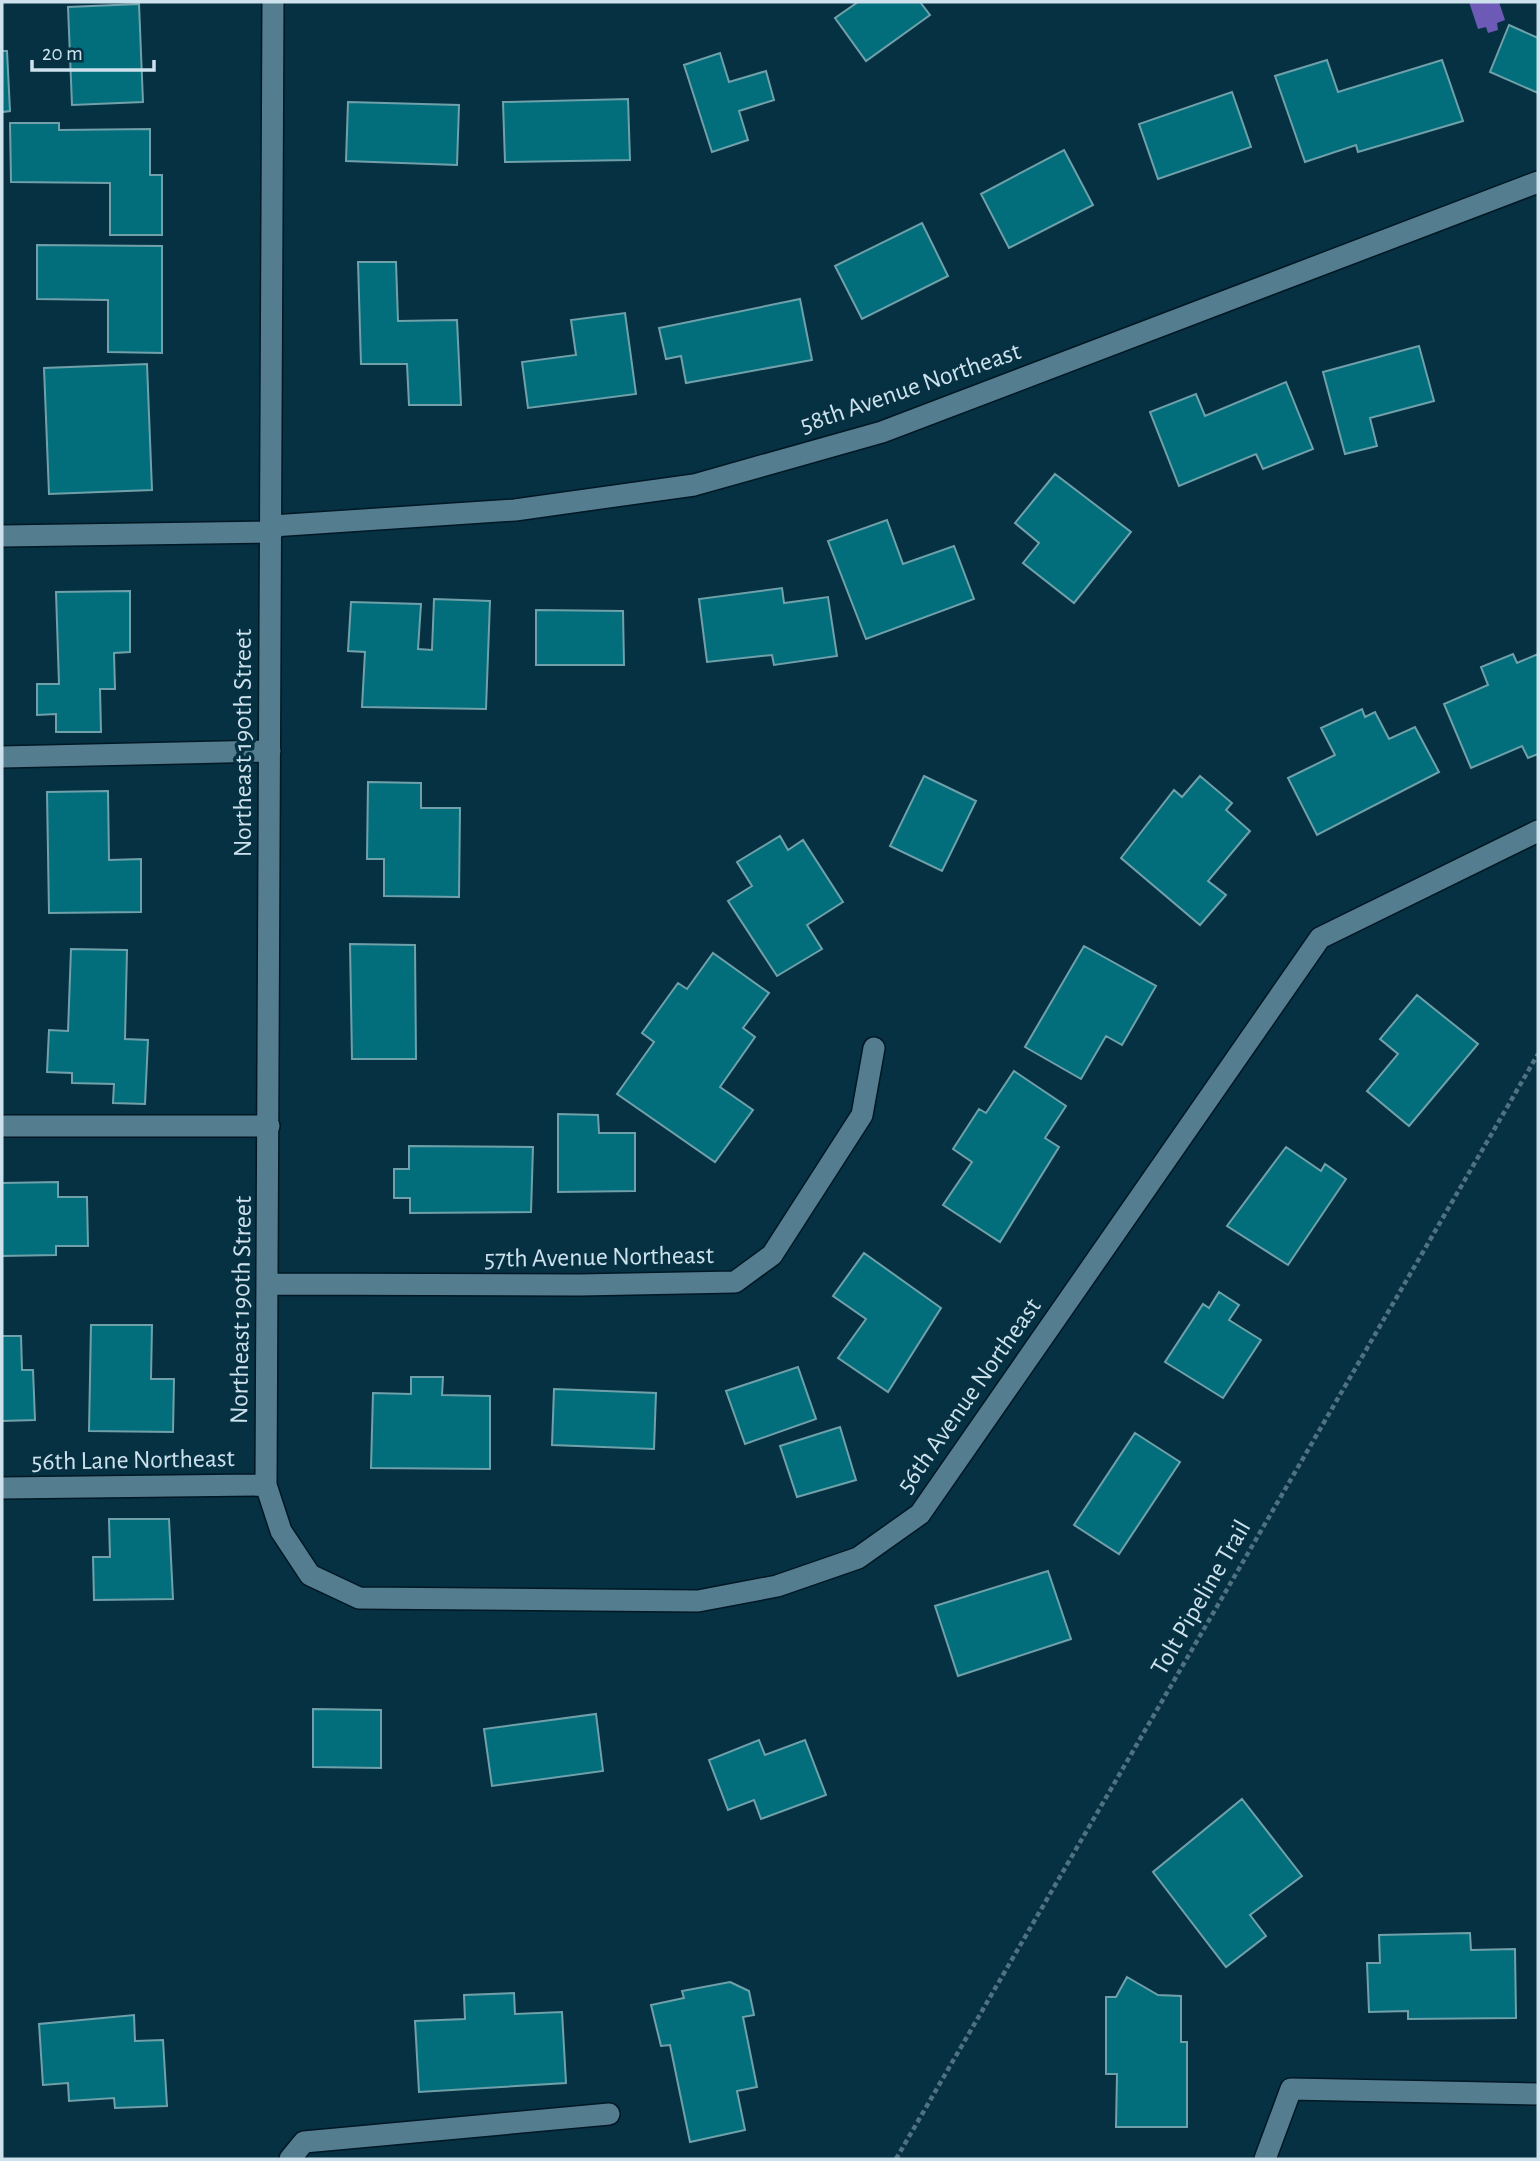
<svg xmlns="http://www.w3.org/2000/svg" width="1540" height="2161" viewBox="0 0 1540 2161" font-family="'Alegreya Sans',sans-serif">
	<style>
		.water { fill: #6d5ab7 }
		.building { fill: #026e7c; stroke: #70a1aa; stroke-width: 2 }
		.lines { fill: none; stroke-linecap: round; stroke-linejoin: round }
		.minor-casing { stroke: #001824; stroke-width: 24 }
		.path { stroke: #4f7281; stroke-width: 4.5; stroke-dasharray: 5 3.5; stroke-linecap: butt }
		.minor { stroke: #557d90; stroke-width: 21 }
		.labels { text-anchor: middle; stroke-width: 7; stroke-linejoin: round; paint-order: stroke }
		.street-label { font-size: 26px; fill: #cde2ed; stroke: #063142 }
	</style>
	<rect width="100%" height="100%" fill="#063142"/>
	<path class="water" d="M1469 2H1499L1505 20 1497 23 1498 30 1488 33 1486 27 1478 29Z"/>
	<path class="building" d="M858 2H920L930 15 866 61 835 18Z
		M139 4 143 102 72 105 68 7Z
		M1509 25 1538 38V93L1490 72Z
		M2 51H7L10 111 2 112Z
		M720 53 729 82 766 71 774 100 739 111 748 140 712 152 684 65Z
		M1327 60 1338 92 1442 60 1463 121 1358 152 1356 145 1305 162 1275 76Z
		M1232 92 1251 147 1158 179 1139 124Z
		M628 99 630 160 505 162 503 102Z
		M348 102 459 105 457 165 346 161Z
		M10 123H59V130L150 129V175H162V235H110V183L11 182Z
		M1064 150 1093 205 1009 248 981 194Z
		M922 223 948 276 862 319 835 266Z
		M37 245 162 246V353L108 352V300L37 299Z
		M358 262H396L398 321 457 320 461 405H409L407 364H361Z
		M800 299 812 360 686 383 681 356 666 359 659 328Z
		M625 313 636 394 528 408 522 362 576 355 571 320Z
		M1419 346 1434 401 1370 418 1377 446 1345 454 1323 372Z
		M147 364 152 490 49 494 44 368Z
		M1286 382 1313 449 1263 469 1256 454 1179 486 1150 412 1196 394 1205 416Z
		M1055 474 1131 532 1074 603 1023 563 1039 543 1015 523Z
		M887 520 903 564 954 546 974 599 866 639 828 541Z
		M782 588 784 603 828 597 837 656 774 665 772 655 707 662 699 599Z
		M130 591V652L114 653 115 689H100L101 732H56V714L37 715V684H59L56 592Z
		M434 599 490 601 486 709 362 707 365 652 348 651 351 602 421 604 418 649 432 650Z
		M536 610 623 611 624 665H536Z
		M1513 654 1517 663 1538 654V754L1528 758 1522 746 1471 768 1444 704 1488 685 1481 667Z
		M1362 709 1365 717 1375 712 1389 739 1415 727 1439 772 1317 835 1288 778 1335 755 1321 728Z
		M924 776 976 801 942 871 890 846Z
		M1200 776 1232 803 1226 810 1250 831 1208 881 1226 895 1200 925 1121 858 1174 790 1182 797Z
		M368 782 421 783V808H460L459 897 384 896V859H367Z
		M108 791 109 860 141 859V912L49 913 47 792Z
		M780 836 788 850 803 840 843 902 807 925 822 949 777 976 728 901 752 886 737 862Z
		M350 944 415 945 416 1059H352Z
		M1084 946 1156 986 1122 1045 1106 1036 1081 1079 1025 1047Z
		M71 949 127 950 125 1039 148 1040 145 1104 113 1103 114 1084 72 1083V1073L47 1072 49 1030 68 1031Z
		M713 953 769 993 743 1028 755 1037 720 1087 753 1110 715 1162 617 1094 654 1042 642 1033 678 983 687 989Z
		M1417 995 1478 1044 1409 1126 1367 1091 1398 1054 1380 1039Z
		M1014 1071 1066 1106 1045 1138 1059 1147 1000 1242 943 1205 972 1162 953 1149 979 1109 986 1113Z
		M558 1114 598 1115 599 1133H635V1191L558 1192Z
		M409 1146 533 1147 531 1212 410 1213V1198H394V1169H409Z
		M1286 1147 1321 1171 1325 1164 1346 1179 1288 1265 1227 1226Z
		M58 1182V1197H87L88 1246H56V1255L2 1256V1183Z
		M864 1253 941 1308 888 1392 838 1358 866 1319 833 1296Z
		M1219 1292 1239 1305 1229 1320 1261 1340 1223 1398 1165 1362 1203 1304 1209 1308Z
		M91 1325H152L151 1379H174L173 1432 89 1431Z
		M2 1336H21L22 1370H33L35 1420 2 1421Z
		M798 1367 816 1419 745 1444 726 1391Z
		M411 1377H443L442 1395 490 1396V1469L371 1468 373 1393 411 1394Z
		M554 1389 656 1393 654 1449 552 1445Z
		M840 1427 856 1480 797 1497 780 1446Z
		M1135 1433 1180 1462 1119 1554 1074 1525Z
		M109 1519H169L173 1599 94 1600 93 1557H110Z
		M1048 1571 1071 1639 958 1676 935 1606Z
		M313 1709 381 1710V1768L313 1767Z
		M596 1714 603 1771 492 1786 484 1729Z
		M759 1740 765 1755 805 1740 826 1795 761 1819 754 1800 728 1810 709 1760Z
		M1242 1799 1302 1876 1250 1915 1266 1936 1226 1967 1153 1872Z
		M1470 1933 1471 1950 1515 1949 1516 2018 1408 2019V2011L1369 2012 1367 1963H1380L1379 1935Z
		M1127 1977 1158 1995 1181 1996V2042H1187V2127H1116L1117 2074H1106V1997H1116Z
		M730 1982 749 1991 754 2015 743 2017 757 2087 737 2091 745 2130 690 2142 670 2045 661 2046 651 2005 684 1998 682 1991Z
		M514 1993 515 2014 562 2012 566 2083 419 2092 415 2021 465 2019 464 1995Z
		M134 2015 135 2041 163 2040 167 2106 115 2108 114 2098 69 2101 68 2083 43 2085 39 2024Z"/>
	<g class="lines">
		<defs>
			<path id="minor" d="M273 2 266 1485 281 1531 310 1575 359 1598 698 1601 777 1586 858 1558 920 1514 1320 938 1538 831
				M272 526 515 510 694 485 882 432 1538 182
				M2 536 272 532
				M2 757 270 751
				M2 1126H269
				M268 1284 580 1285 735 1282 772 1255 862 1115 874 1048
				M2 1488 266 1485
				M290 2159 304 2142 609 2114
				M1265 2159 1291 2089 1538 2094"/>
		</defs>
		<use href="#minor" class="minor-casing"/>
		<path class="path" d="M896 2159 1538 1054"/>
		<use href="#minor" class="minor"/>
	</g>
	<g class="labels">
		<g class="street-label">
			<text transform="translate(910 387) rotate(-19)" y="9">58th Avenue Northeast</text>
			<text transform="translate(242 743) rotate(-90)" y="9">Northeast 190th Street</text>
			<text transform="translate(599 1256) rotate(-1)" y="9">57th Avenue Northeast</text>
			<text transform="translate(240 1310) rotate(-89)" y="9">Northeast 190th Street</text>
			<text transform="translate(968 1395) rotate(-55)" y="9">56th Avenue Northeast</text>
			<text transform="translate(133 1459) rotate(-1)" y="9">56th Lane Northeast</text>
			<text transform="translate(1200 1597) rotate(-60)" y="9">Tolt Pipeline Trail</text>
		</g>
	</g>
	<rect width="1540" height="2161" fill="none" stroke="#cde2ed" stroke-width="7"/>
	<path d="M32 60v10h122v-10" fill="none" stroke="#cde2ed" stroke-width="3.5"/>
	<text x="42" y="60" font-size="21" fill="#cde2ed" stroke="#063142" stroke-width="5" paint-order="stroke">20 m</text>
</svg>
